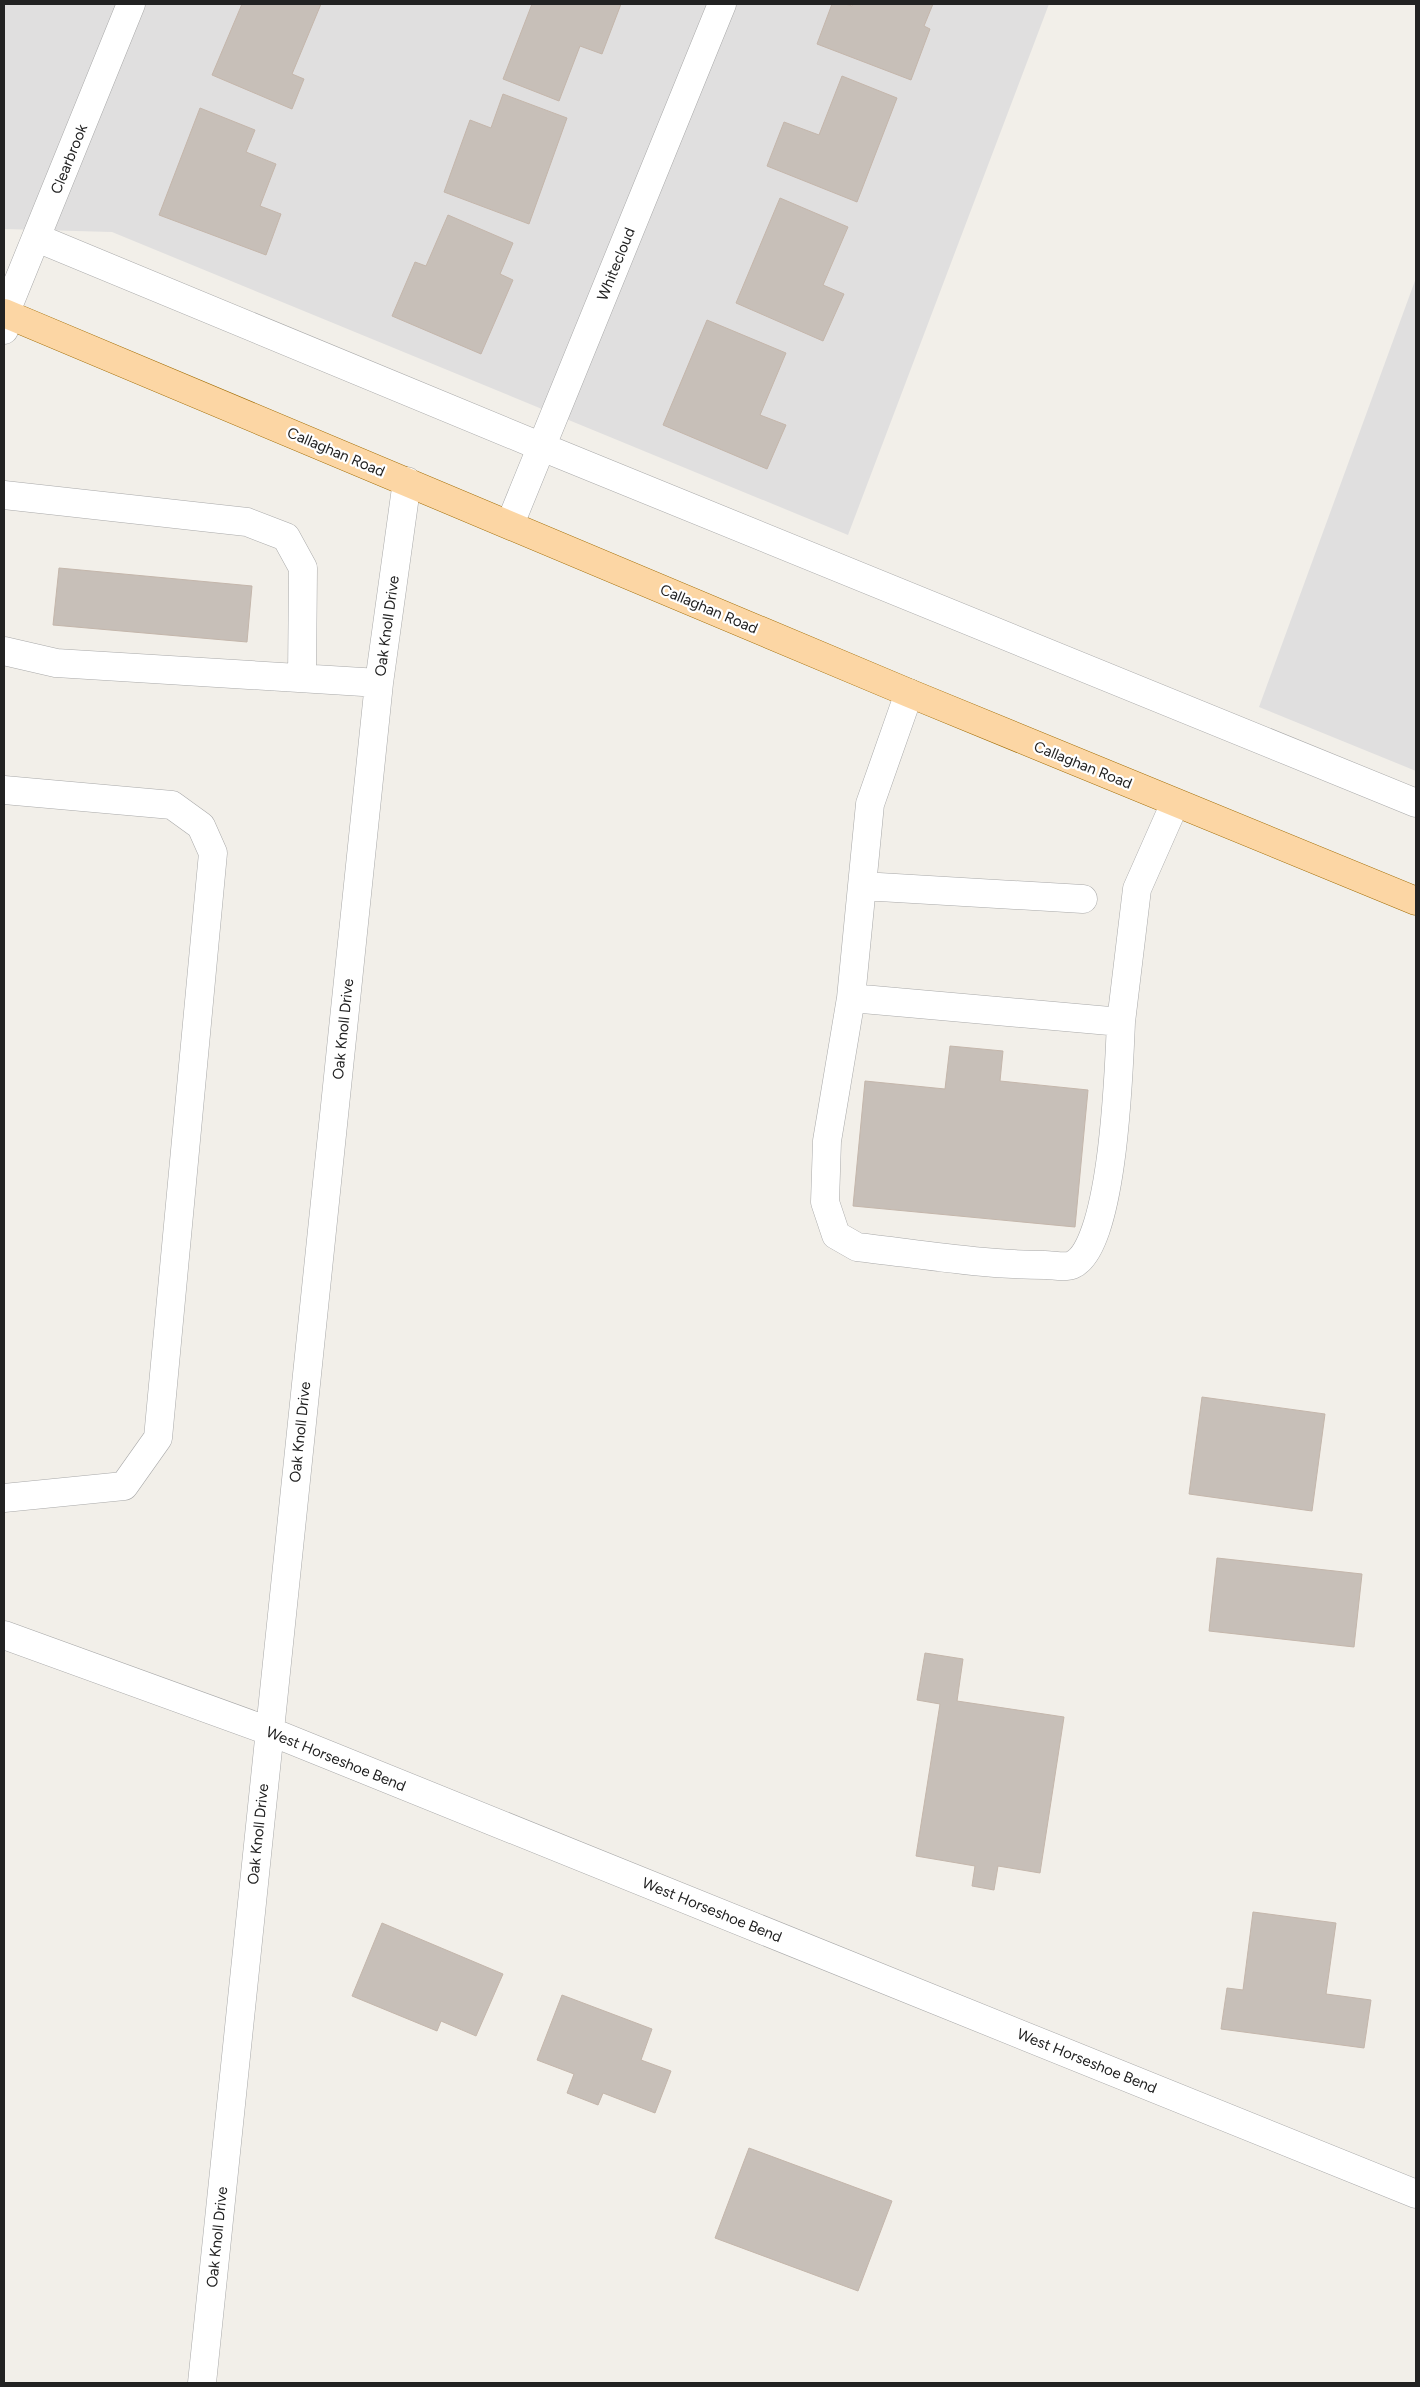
<svg xmlns="http://www.w3.org/2000/svg" width="1420" height="2387" viewBox="0 0 1420 2387" font-family="Figtree,sans-serif">
	<style>
		.residential { fill: #e0dfdf }
		.building { fill: #c7bfb8; stroke: #c4b6ab }
		.lines { fill: none; stroke-linecap: round; stroke-linejoin: round }
		.minor-casing { stroke: #a9a9a9; stroke-width: 29 }
		.major-casing { stroke: #a06b00; stroke-width: 29 }
		.minor { stroke: #fff; stroke-width: 28 }
		.major { stroke: #fcd6a4; stroke-width: 28 }
		.labels { text-anchor: middle; stroke-width: 4.5; stroke-linejoin: round; paint-order: stroke }
		.street-label { font-size: 15px; fill: #222; stroke: #fff }
	</style>
	<rect width="100%" height="100%" fill="#f2efe9"/>
	<path class="residential" d="M4 4H1049L848 535 112 232 4 229Z
		M1416 278V771L1259 707Z"/>
	<path class="building" d="M242 4H321L292 74 304 79 292 109 212 75Z
		M532 4H621L602 54 580 46 559 101 503 79Z
		M832 4H845L852 6 853 4H933L924 26 930 29 911 80 817 44Z
		M842 76 897 98 857 202 767 166 784 122 819 135Z
		M503 94 567 118 529 224 444 192 470 120 491 128Z
		M200 108 255 130 246 152 276 164 260 206 281 214 266 255 159 215Z
		M780 198 848 227 823 285 844 294 823 341 736 303Z
		M448 215 513 243 500 274 513 280 481 354 392 316 415 262 426 266Z
		M707 320 786 353 760 415 786 425 767 469 663 425Z
		M59 568 252 586 247 642 53 625Z
		M950 1046 1003 1051 1000 1081 1088 1090 1075 1227 853 1206 865 1081 945 1089Z
		M1202 1397 1325 1414 1312 1511 1189 1494Z
		M1217 1558 1362 1574 1354 1647 1209 1631Z
		M925 1653 963 1659 957 1701 1064 1717 1040 1873 998 1866 994 1890 972 1886 975 1866 916 1856 940 1704 917 1700Z
		M1253 1912 1336 1923 1326 1994 1371 2000 1364 2048 1221 2029 1227 1988 1243 1990Z
		M382 1923 503 1974 476 2036 441 2021 437 2031 352 1996Z
		M562 1995 652 2029 641 2060 671 2071 655 2113 603 2093 598 2105 567 2093 574 2074 537 2060Z
		M749 2148 892 2201 858 2291 715 2238Z"/>
	<g class="lines">
		<defs>
			<path id="minor" d="M37 238 542 447 1416 803
				M4 330 5 314 131 4
				M4 495 247 522 286 537 303 568 302 678
				M510 524 722 4
				M4 651 56 663 379 683
				M909 693 870 804 851 998 1121 1022 1137 889 1175 803
				M4 790 172 805 201 826 213 853 158 1438 124 1486 4 1498
				M862 886 1083 899
				M851 998 827 1141 825 1202 836 1235 857 1247C919 1254 983 1265 1045 1265 1053 1265 1065 1268 1072 1265 1114 1247 1119 1065 1121 1022
				M4 1635 269 1731 1416 2194
				M202 2383 379 683 407 481"/>
			<path id="major" d="M4 313 909 693 1416 901"/>
		</defs>
		<use href="#minor" class="minor-casing"/>
		<use href="#major" class="major-casing"/>
		<use href="#minor" class="minor"/>
		<use href="#major" class="major"/>
	</g>
	<g class="labels">
		<g class="street-label">
			<text transform="translate(69 159) rotate(-68)" y="5">Clearbrook</text>
			<text transform="translate(616 264) rotate(-68)" y="5">Whitecloud</text>
			<text transform="translate(336 452) rotate(23)" y="5">Callaghan Road</text>
			<text transform="translate(709 609) rotate(23)" y="5">Callaghan Road</text>
			<text transform="translate(387 626) rotate(-82)" y="5">Oak Knoll Drive</text>
			<text transform="translate(1083 765) rotate(22)" y="5">Callaghan Road</text>
			<text transform="translate(343 1029) rotate(-84)" y="5">Oak Knoll Drive</text>
			<text transform="translate(300 1432) rotate(-84)" y="5">Oak Knoll Drive</text>
			<text transform="translate(336 1759) rotate(22)" y="5">West Horseshoe Bend</text>
			<text transform="translate(258 1834) rotate(-84)" y="5">Oak Knoll Drive</text>
			<text transform="translate(712 1910) rotate(22)" y="5">West Horseshoe Bend</text>
			<text transform="translate(1087 2061) rotate(22)" y="5">West Horseshoe Bend</text>
			<text transform="translate(217 2237) rotate(-84)" y="5">Oak Knoll Drive</text>
		</g>
	</g>
	<rect width="1420" height="2387" fill="none" stroke="#222222" stroke-width="10"/>
</svg>
